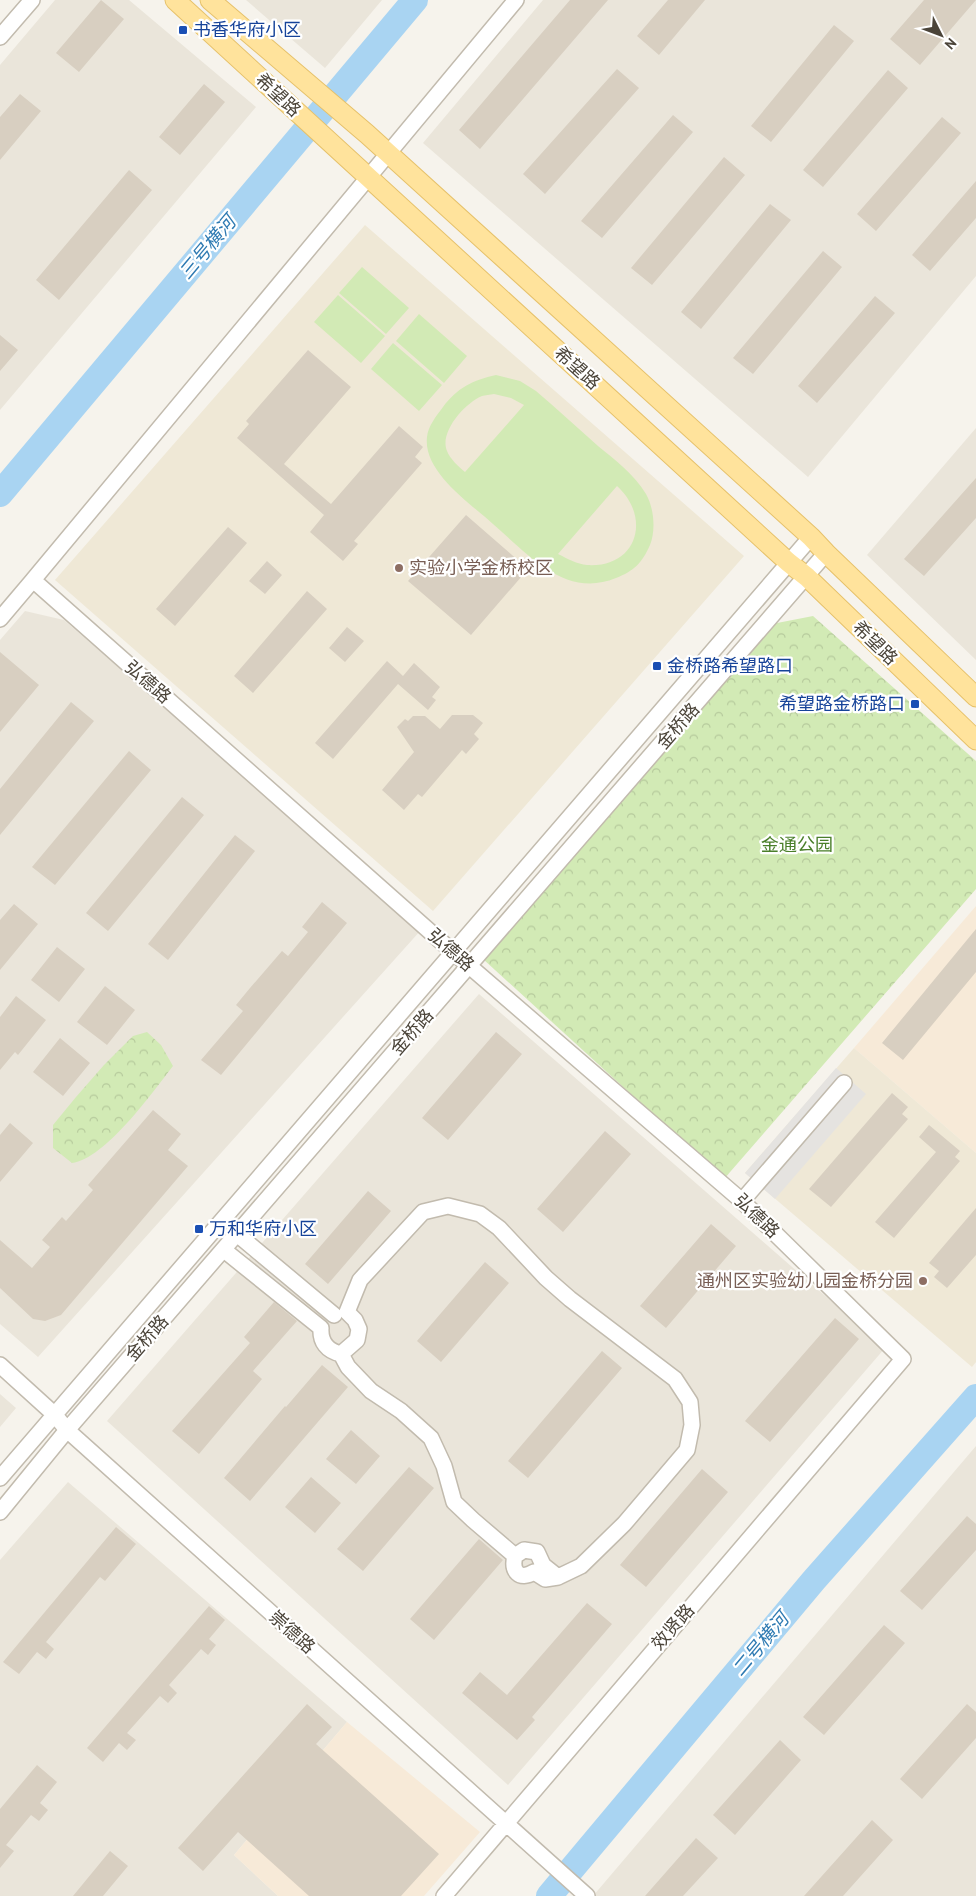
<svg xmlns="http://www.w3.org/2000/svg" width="976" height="1896" viewBox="0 0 976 1896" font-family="'PT Sans','Noto Sans SC',sans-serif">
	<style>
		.residential { fill: #eae5da }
		.commercial { fill: #f7ead8 }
		.education { fill: #efe8d6 }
		.forest { fill: url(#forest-crowns) }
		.pitch { fill: #d2eab5; fill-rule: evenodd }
		.parking { fill: #e5e3e0 }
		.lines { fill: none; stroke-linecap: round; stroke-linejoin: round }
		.river { stroke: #a9d4f2; stroke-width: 26 }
		.building { fill: #d8cfc1 }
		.minor-casing { stroke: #c2bbae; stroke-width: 18 }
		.major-casing { stroke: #e6c16a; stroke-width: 21 }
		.minor { stroke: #fff; stroke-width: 15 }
		.major { stroke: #ffe39c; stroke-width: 19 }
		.transit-dot { fill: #1a4fb4; stroke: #fff; stroke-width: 2 }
		.education-dot { fill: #8d6e63; stroke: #fff; stroke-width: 2 }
		.labels { text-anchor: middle; stroke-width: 4.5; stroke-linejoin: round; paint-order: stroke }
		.transit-label { font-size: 18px; fill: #164399; stroke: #fff; text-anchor: start }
		.street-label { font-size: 18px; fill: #4b4439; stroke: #fff }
		.education-label { font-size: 18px; fill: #785e54; stroke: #fff; text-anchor: start }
		.park-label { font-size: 18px; fill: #4a7f2a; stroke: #fff }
		.water-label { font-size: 19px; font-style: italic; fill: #2e7ab2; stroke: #fff }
	</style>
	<defs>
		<pattern id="forest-crowns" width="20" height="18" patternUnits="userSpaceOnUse" patternTransform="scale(1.25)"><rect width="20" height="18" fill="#d2eab5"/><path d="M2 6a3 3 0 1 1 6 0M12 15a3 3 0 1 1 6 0" fill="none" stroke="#b6ca9c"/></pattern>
	</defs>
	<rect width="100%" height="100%" fill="#f6f3ec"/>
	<path class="residential" d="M55 0H129L256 107 0 410V65Z
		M246 0H382L325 68Z
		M543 0H976V276L808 477 423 143Z
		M976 428V660L867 555Z
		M25 611 64 620 421 930 38 1357 0 1324V640Z
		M479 994 885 1348 508 1785 107 1421Z
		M0 1394 16 1408 0 1427Z
		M976 1446V1896H593Z
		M68 1482 347 1722 234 1855 278 1896H0V1560Z"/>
	<path class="commercial" d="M976 906V1153L854 1048Z
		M347 1722 480 1832 424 1896H278L234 1855Z"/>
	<path class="education" d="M365 225 744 556 433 911 55 580Z
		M854 1048 976 1153V1362L972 1367 745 1173Z"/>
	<path class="forest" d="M813 616 976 761V889L724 1179 483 959 772 624Z
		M147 1032 161 1045 173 1066C153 1092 105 1159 72 1163L53 1148V1125L76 1097 104 1065 133 1036Z"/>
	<path class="pitch" d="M362 267 409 308 386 334 339 293Z
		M338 295 385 336 361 363 314 322Z
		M419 314 467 356 444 383 396 341Z
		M393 343 442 385 419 411 371 369Z
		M496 375 520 381 536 391C557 409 577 427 598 446 615 460 634 474 646 494 654 508 656 530 650 545 642 563 634 571 616 578 565 599 528 554 493 524 470 503 423 472 427 437 428 426 437 415 443 407 457 388 473 380 496 375ZM494 394 511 398 524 405 465 472C459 467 450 459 447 451 439 432 465 403 482 396 485 395 490 395 494 394ZM617 486C652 518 637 568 587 565 577 564 568 559 558 554Z"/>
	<path class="parking" d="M836 1068 866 1094 775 1199 745 1173Z"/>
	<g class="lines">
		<path class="river" d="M0 494 415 0
			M549 1896 814 1580 976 1397"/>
	</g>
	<path class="building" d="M101 0 124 19 79 72 56 53Z
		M570 0H608L480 149 459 130Z
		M668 0H705L659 55 637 36Z
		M924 0H976L920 65 890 39Z
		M834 25 854 41 771 142 751 126Z
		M617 69 639 88 545 194 523 174Z
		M888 70 908 88 823 187 803 170Z
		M204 84 225 102 180 155 159 137Z
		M20 94 41 111 0 160V117Z
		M673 115 693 132 602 238 581 221Z
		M942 117 961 133 876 231 857 214Z
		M724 157 745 175 652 285 631 268Z
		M129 170 152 190 59 300 36 280Z
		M976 181V218L930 271 912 255Z
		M770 204 791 220 701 329 681 312Z
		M823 251 842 267 753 374 733 358Z
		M875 296 895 313 817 403 798 386Z
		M0 335 18 350 0 371Z
		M308 350 351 387 284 464 331 504 399 426 423 447 415 457 422 463 354 541 358 544 343 561 310 532 324 515 237 438 249 424 246 421Z
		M976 478V518L924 576 904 559Z
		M466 515 528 569 471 635 408 581Z
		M228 527 247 543 175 626 156 609Z
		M267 561 282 575 265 594 249 581Z
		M307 591 327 609 253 693 234 676Z
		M347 627 364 641 345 662 329 648Z
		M0 652 39 685 0 732Z
		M387 661 403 676 414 663 440 687 432 697 436 700 428 710 398 684 333 759 315 743Z
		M71 702 94 721 0 835V789Z
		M452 715H473L483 723 474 734 479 739 466 754 462 750 422 797 418 794 404 810 382 790 414 752 397 727 405 719 408 721 413 716H425L440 729Z
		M129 751 151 770 55 885 32 867Z
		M182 797 204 815 108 931 86 913Z
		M235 835 255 851 168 960 148 944Z
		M322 902 347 923 221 1075 201 1060 243 1011 236 1005 250 988 282 951 288 956 308 932 302 927Z
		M14 904 38 924 0 970V920Z
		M976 929V972L903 1060 882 1043Z
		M57 947 85 969 59 1002 31 980Z
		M105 986 135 1010 107 1045 77 1022Z
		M16 996 46 1020 18 1055 15 1052 0 1070V1017Z
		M496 1032 522 1054 448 1140 422 1118Z
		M60 1038 90 1063 63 1096 33 1072Z
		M892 1093 908 1107 902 1114 908 1119 831 1207 809 1189Z
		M153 1110 181 1134 168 1150 188 1166 61 1315 45 1321 33 1319 0 1288V1240L32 1268 50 1247 42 1240 62 1217 66 1221 93 1190 88 1185Z
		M10 1123 33 1143 0 1182V1135Z
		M929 1125 960 1151 955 1157 960 1161 894 1238 875 1222 936 1152 919 1137Z
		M605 1131 631 1154 563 1232 537 1209Z
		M368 1191 391 1211 328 1284 305 1264Z
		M976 1208V1255L947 1288 934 1277 939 1271 929 1263Z
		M711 1224 736 1246 666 1328 640 1306Z
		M485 1262 509 1283 441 1362 417 1341Z
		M274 1302 297 1321 253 1371 262 1379 199 1454 172 1431 250 1343 244 1337Z
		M835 1318 859 1339 770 1442 745 1421Z
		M602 1351 622 1368 528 1478 508 1461Z
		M322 1365 348 1387 250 1501 224 1478 285 1406 286 1407Z
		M351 1430 380 1456 356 1484 326 1459Z
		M409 1467 434 1488 363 1571 337 1549Z
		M702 1469 728 1492 646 1587 620 1565Z
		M311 1477 341 1503 315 1533 285 1507Z
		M967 1516 976 1524V1550L922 1610 900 1591Z
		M116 1527 136 1544 105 1581 100 1577 46 1642 54 1649 46 1659 37 1652 19 1674 3 1662Z
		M479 1539 503 1560 434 1640 410 1619Z
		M587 1603 612 1624 532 1717 535 1720 517 1740 462 1693 480 1672 507 1695Z
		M209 1606 225 1620 209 1639 216 1645 208 1655 201 1649 169 1685 177 1693 168 1703 160 1696 127 1733 136 1740 127 1750 119 1743 103 1762 87 1748Z
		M884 1625 905 1643 824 1735 803 1717Z
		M307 1704 332 1727 316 1744 439 1854 401 1896H309L238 1832 203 1871 178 1848Z
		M967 1704 976 1712V1738L922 1799 900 1779Z
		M780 1740 801 1760 735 1835 713 1815Z
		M37 1765 57 1782 40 1803 48 1810 39 1821 31 1815 6 1845 14 1851 0 1868V1809Z
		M872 1820 893 1840 843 1896H804Z
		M696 1838 718 1858 683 1896H645Z
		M110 1851 128 1866 103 1896H73Z"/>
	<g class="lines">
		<defs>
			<path id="minor" d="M0 37 32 0
				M33 580 516 0
				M0 619 33 580 453 952 742 1201 903 1359 444 1896
				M742 1201 844 1083
				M237 1234 334 1315
				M224 1250 321 1328C320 1342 327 1351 341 1354L348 1367 371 1391 401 1411 431 1438 444 1466 454 1502 473 1520 515 1556C511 1571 519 1581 534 1572L545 1579 558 1577 581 1566 624 1524 687 1450 692 1425 690 1402 675 1379 570 1299 546 1278 499 1228 480 1214 448 1206 423 1212 360 1280 347 1312 355 1320 359 1329 357 1340 341 1354
				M0 1365 55 1415 67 1430 587 1896
				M0 1478 811 537
				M0 1512 67 1430 826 553
				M515 1556 524 1550 537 1552 543 1565 558 1577"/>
			<path id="major" d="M175 0 788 562 807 577 976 740
				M210 0 367 134 811 537 826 553 976 697"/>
		</defs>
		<use href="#minor" class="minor-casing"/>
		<use href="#major" class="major-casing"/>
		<use href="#minor" class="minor"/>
		<use href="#major" class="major"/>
	</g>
	<g class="transit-dot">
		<rect x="178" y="25" width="10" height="10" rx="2.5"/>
		<rect x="652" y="661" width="10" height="10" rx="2.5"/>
		<rect x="910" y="699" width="10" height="10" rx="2.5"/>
		<rect x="194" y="1224" width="10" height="10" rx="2.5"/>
	</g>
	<g class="education-dot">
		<circle cx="399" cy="568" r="5"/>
		<circle cx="923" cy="1281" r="5"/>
	</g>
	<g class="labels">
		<g class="transit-label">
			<text x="193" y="36">书香华府小区</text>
			<text x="667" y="672">金桥路希望路口</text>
			<text x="905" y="710" text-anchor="end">希望路金桥路口</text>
			<text x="209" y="1235">万和华府小区</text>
		</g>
		<g class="street-label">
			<text transform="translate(278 95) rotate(43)" y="6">希望路</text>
			<text transform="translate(577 368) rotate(42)" y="6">希望路</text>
			<text transform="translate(875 643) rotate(44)" y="6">希望路</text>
			<text transform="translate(148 682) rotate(41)" y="6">弘德路</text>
			<text transform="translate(678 726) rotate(-49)" y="6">金桥路</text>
			<text transform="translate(451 950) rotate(41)" y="6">弘德路</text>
			<text transform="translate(412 1032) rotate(-49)" y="6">金桥路</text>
			<text transform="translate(757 1216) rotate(44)" y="6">弘德路</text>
			<text transform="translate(147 1338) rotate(-49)" y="6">金桥路</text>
			<text transform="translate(673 1627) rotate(-49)" y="6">效贤路</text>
			<text transform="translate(292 1632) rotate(42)" y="6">崇德路</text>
		</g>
		<g class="education-label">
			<text x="409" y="574">实验小学金桥校区</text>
			<text x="913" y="1287" text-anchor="end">通州区实验幼儿园金桥分园</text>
		</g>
		<g class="park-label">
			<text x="797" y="851">金通公园</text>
		</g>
		<g class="water-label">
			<text transform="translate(207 247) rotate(-50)" y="7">三号横河</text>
			<text transform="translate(760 1644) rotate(-50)" y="7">二号横河</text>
		</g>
	</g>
	<g transform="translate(941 35) rotate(132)" stroke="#ffffff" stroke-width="4" paint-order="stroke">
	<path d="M0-4L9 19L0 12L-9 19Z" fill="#4b4439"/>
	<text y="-8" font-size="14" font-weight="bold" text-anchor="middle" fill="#4b4439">N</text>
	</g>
</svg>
